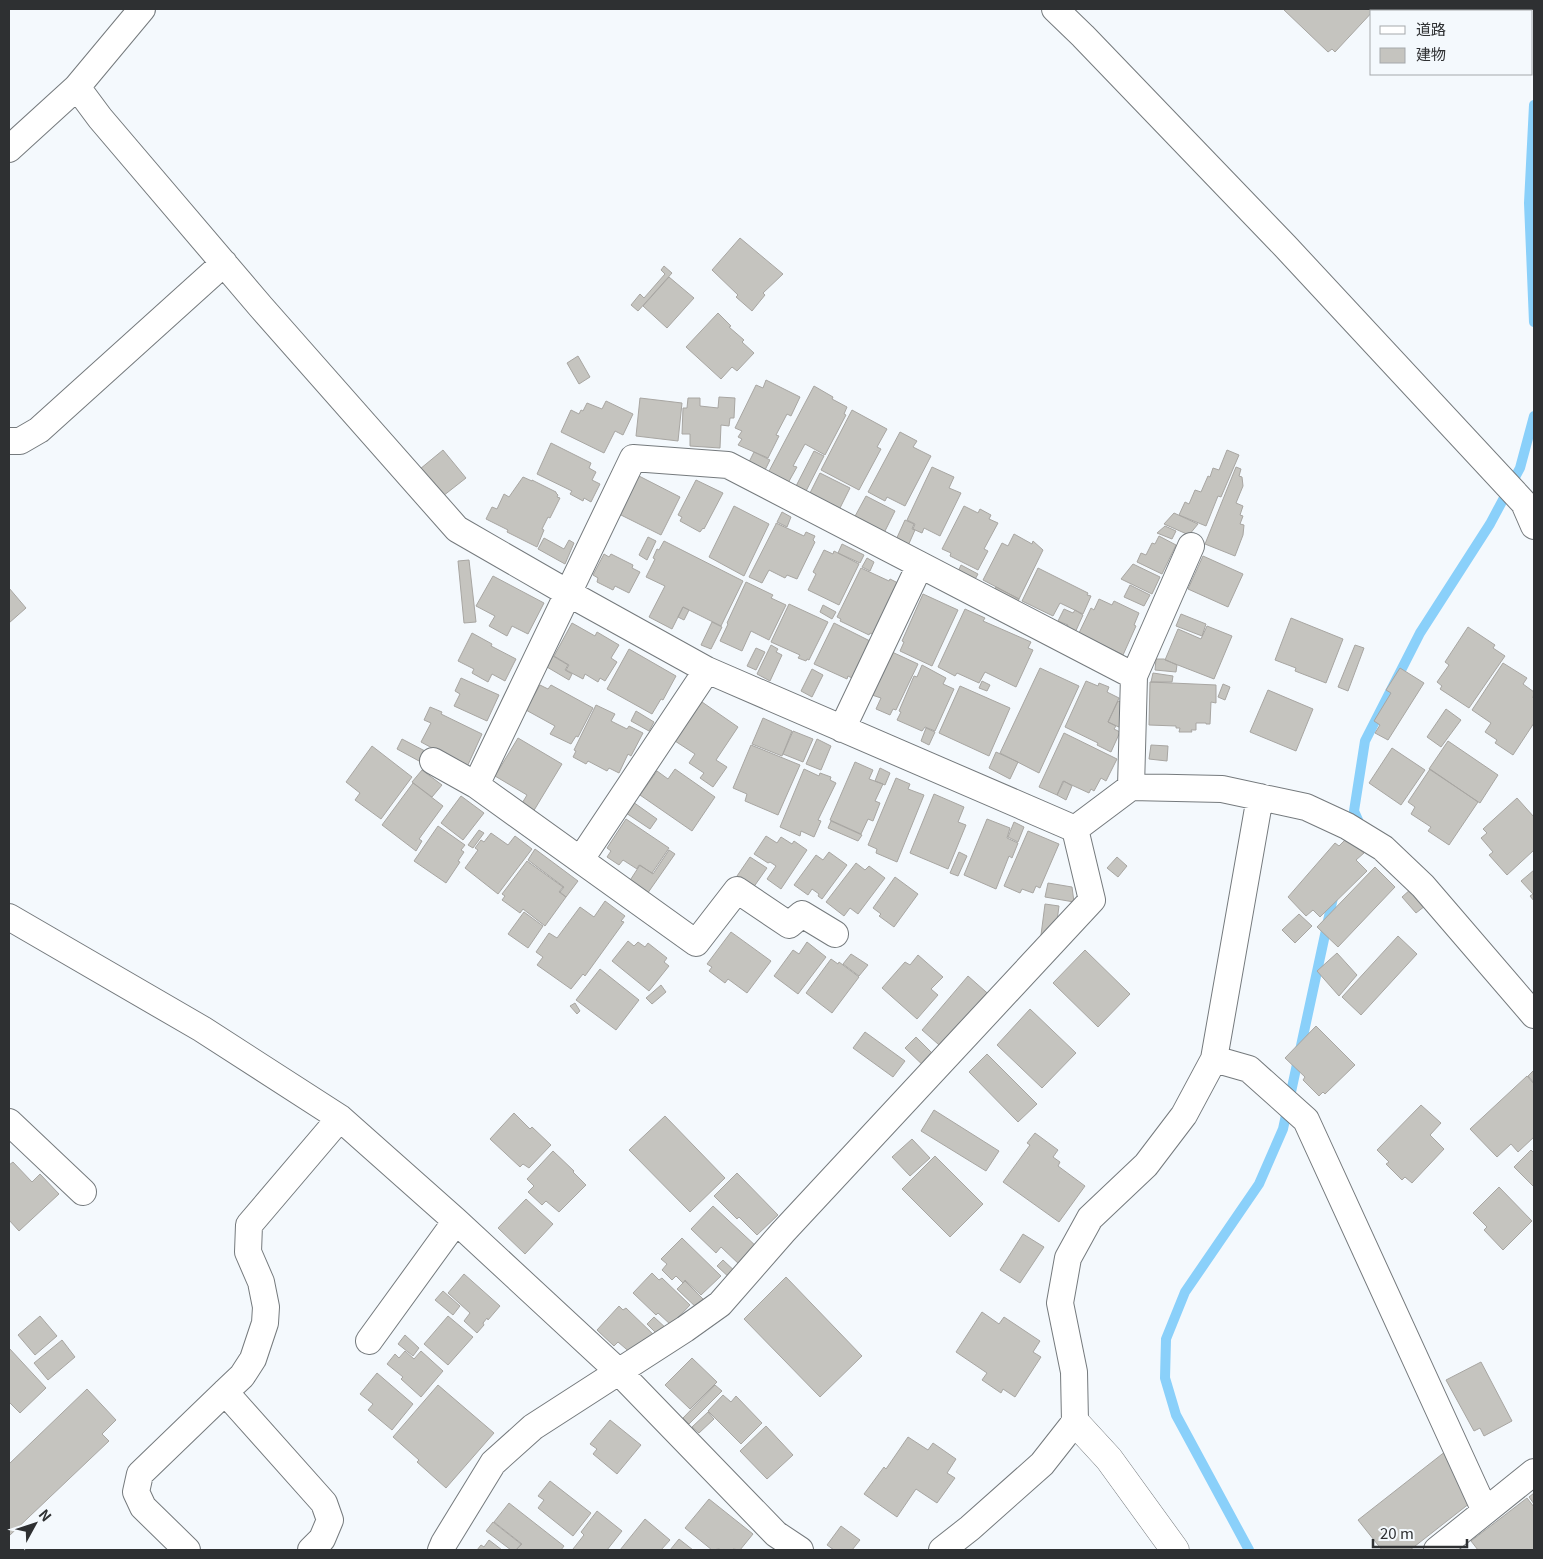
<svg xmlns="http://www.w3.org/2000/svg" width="1543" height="1559" viewBox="0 0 1543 1559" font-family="Georgia,'Noto Sans JP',serif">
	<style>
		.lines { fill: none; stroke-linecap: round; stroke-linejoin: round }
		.stream { stroke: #8ad0fa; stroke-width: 10 }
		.building { fill: #c5c4bf; stroke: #a8a6a2 }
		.minor-casing { stroke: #757a7d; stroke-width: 28 }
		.tertiary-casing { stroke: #757a7d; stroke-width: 29 }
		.minor { stroke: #fff; stroke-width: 26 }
		.tertiary { stroke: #fff; stroke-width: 28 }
	</style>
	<rect width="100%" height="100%" fill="#f4f9fd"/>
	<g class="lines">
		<path class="stream" d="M1534 105 1529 203 1534 322
			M1355 827 1358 820 1354 811 1365 741 1420 633 1490 524 1520 468 1534 416
			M1249 1550 1176 1415 1165 1378 1166 1339 1185 1292 1259 1184 1283 1129 1334 893"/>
	</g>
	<path class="building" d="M1283 9H1375L1335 52 1332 49 1328 52Z
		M740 238 783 274 763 293 765 295 752 311 736 297 738 295 712 270Z
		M664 266 672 273 638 311 631 305 640 294 644 298 665 274 661 270Z
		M669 277 694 298 667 328 643 306Z
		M718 313 731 326 729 327 744 340 742 342 754 353 737 371 732 367 721 379 686 347Z
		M578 356 590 377 579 384 567 363Z
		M766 380 800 397 791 416 787 414 776 435 779 436 768 458 738 445 742 439 738 437 742 431 735 428 756 385 763 388Z
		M814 386 833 397 832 399 847 407 844 414 846 415 825 455 805 444 793 466 797 467 788 483 767 475Z
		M719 397 735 398 734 418H730L729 426 721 425 720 448 690 446V434H682L683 408H687L688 398H700V406L718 408Z
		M640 398 682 403 678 441 636 436Z
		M606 401 633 414 623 435 615 431 604 453 561 432 571 410 579 414 581 410 583 411 587 403 602 409Z
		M852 410 887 429 877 447 881 449 859 490 821 470Z
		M900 432 917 441 913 447 931 456 905 506 887 497 885 501 868 492Z
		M551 443 591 463 589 468 596 472 592 480 600 484 591 502 584 498 583 501 570 494 572 491 537 474Z
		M443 450 466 478 443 496 420 469Z
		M1227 450 1239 455 1221 497 1218 496 1206 526 1179 515 1185 502 1189 504 1195 490 1201 492 1208 476 1210 477 1213 468 1219 470Z
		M814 451 824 456 804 495 794 490Z
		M754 452 770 460 763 474 747 466Z
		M932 467 954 477 949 488 961 493 940 536 924 528 922 533 913 529 915 524 907 520Z
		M1236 467 1241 469 1239 476 1242 477 1243 486 1236 503 1243 506 1240 515 1243 516 1240 524 1244 525 1243 535 1235 556 1205 544Z
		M820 473 850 488 838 512 808 497Z
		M639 476 680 497 661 535 619 514Z
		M523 477 532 481V480L556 492V493L558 495 557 497 560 498 550 518 548 517 542 529 544 530 537 547 507 532 508 530 486 519 492 507 497 509 504 494 509 497Z
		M696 480 723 493 704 529 703 528 700 532 680 521 682 517 678 515Z
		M866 496 895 511 883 535 853 520Z
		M734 506 769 524 744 576 709 557Z
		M964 506 978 513 980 509 991 515 989 519 998 523 984 549 988 551 978 570 950 556 951 553 942 549Z
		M782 512 791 517 787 527 777 522Z
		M1174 513 1198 524 1189 535 1164 524Z
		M905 520 914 524 912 529 915 530 907 548 895 542Z
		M776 524V523L804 536 806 532 815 536 813 540 815 542 797 579 787 575 785 578 769 570 762 583 749 577Z
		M1165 526 1176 531 1172 539 1157 533Z
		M1014 534 1032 544 1033 541 1043 550 1019 599 983 580 1002 543 1008 546Z
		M1159 536 1176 545 1162 574 1137 562 1141 553 1146 555 1152 543 1155 544Z
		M648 537 656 541 647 560 639 555Z
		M544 538 564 549 569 540 574 543 565 564 538 549Z
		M664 541 743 581 721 626 683 607 672 629 649 617 665 586 646 577 655 559 653 558 657 549 659 550Z
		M842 544 864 555 860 563 838 553Z
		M824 550 833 554 834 551 859 564 839 605 808 590 816 574 813 572Z
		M604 554 609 557 611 554 633 565 632 568 640 572 629 593 615 586 613 590 597 582 598 578 593 575Z
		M1203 556 1243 574 1228 607 1188 589Z
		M867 558 874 562 870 571 862 567Z
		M469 560 476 622 464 623 458 561Z
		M1133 564 1160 577 1152 594 1121 579Z
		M961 565 978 574 973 583 957 574Z
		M861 568 889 581 890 579 900 584 876 636 870 633 869 635 840 621 841 619 837 617Z
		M1038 568 1088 593 1087 595 1091 596 1083 614 1060 603 1053 616 1022 601Z
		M493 576 544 603 528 634 512 626 507 636 489 626 495 616 476 606Z
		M746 582 773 595 771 598 786 605 769 640 751 631 742 651 720 641 728 624 727 623Z
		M1130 585 1150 595 1144 606 1124 597Z
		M996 587 1019 599 1017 605 993 592Z
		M9 588 26 608 9 623Z
		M923 594 958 610 932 666 900 651 904 642 902 641Z
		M1099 599 1112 605 1114 601 1139 613 1134 625 1136 626 1123 655 1079 633 1091 608 1094 610Z
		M789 604 828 622 809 660 807 659 806 661 798 658 800 655 771 642Z
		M823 605 836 612 832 619 820 612Z
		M683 607 689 610 684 620 678 617Z
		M965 609 985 618 983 621 1031 642 1028 648 1033 650 1016 687 985 672 979 683 957 673 955 676 938 667Z
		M1064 609 1073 613 1075 610 1083 615 1074 635 1065 631 1068 625 1058 621Z
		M1181 614 1206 624 1202 636 1176 626Z
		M1291 618 1343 639 1326 683 1295 671 1296 668 1275 660Z
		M712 622 722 627 711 649 701 645Z
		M572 623 595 636 597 632 619 645 611 658 617 662 605 681 600 678 598 682 585 674 583 679 566 670 569 665 554 656Z
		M834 623 870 641 852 678 848 676 847 679 814 664Z
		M1207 626 1232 636 1214 679 1165 660 1178 629 1201 639Z
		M1468 627 1495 645 1493 648 1505 656 1469 708 1440 689 1442 686 1437 682 1449 665 1445 662Z
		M472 633 492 644 491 646 516 659 505 681 492 674 488 682 472 673 474 669 458 661Z
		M771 645 778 649 776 652 782 655 770 681 757 674Z
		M1355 645 1364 648 1348 691 1338 687Z
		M756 648 765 652 756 670 747 666Z
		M629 649 676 676 663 700 661 699 652 714 607 689Z
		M892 652 918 664 896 710 893 709 890 715 876 709 881 698 872 695Z
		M553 656 568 665 565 670 572 674 569 680 547 667Z
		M1156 659H1164L1177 665 1176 672 1155 670Z
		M1503 663 1527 678 1523 684 1534 692 1533 698 1534 699V723L1513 755 1495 743 1497 740 1485 732 1491 723 1472 710Z
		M922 665 946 678 943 684 954 689 935 731 925 727 922 731 897 720 901 712 899 711 914 676 917 677Z
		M1040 668 1079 686 1039 773 1000 753Z
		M1400 668 1424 683 1388 740 1375 733 1380 725 1374 721 1391 693 1386 690Z
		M812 669 823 675 812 697 801 691Z
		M1153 673 1173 676 1172 682H1151Z
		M461 678 499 695 487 721 454 706 460 694 455 691Z
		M982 681 990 685 987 691 979 688Z
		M1086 681 1098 686 1099 683 1109 687 1107 692 1119 698 1108 722 1116 726 1114 729 1120 732 1111 752 1097 745 1098 743 1065 727Z
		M1150 682 1216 685V703L1211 702 1210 724H1206V723H1196V730H1191L1192 732H1179L1180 728H1176V726L1149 725Z
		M1223 684 1230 687 1225 700 1218 697Z
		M540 685 548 689 551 685 593 708 578 737 576 736 571 744 550 734 555 726 526 710Z
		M960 686 1010 708 989 756 939 733Z
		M1268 690 1313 709 1296 751 1250 732Z
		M1118 701 1121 702V728L1108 722Z
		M702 702 738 727 716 760 727 767 713 787 700 778 704 773 689 763 695 754 675 741Z
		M596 705 615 714 611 721 627 729 629 726 643 733 631 756 628 754 619 773 609 768 607 771 588 761 586 764 573 757 576 751 574 750Z
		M430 707 442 712 441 714 482 734 467 767 421 742 431 723 424 720Z
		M1446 709 1461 720 1441 747 1427 737Z
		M636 711 654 722 649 731 631 721Z
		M763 718 792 731 782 756 752 744Z
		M926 728 935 732 929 745 921 741Z
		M793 731 813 739 803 762 783 754Z
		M1064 733 1117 759 1106 781 1101 778 1094 791 1091 789 1089 793 1063 781 1057 795 1039 787Z
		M518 738 562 764 533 812 521 805 527 795 495 776Z
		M402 739 425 751 419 761 397 749Z
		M817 739 831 746 821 770 806 764Z
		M1448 741 1498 775 1480 803 1429 769Z
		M751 745 800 765 778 815 745 801 747 794 733 788Z
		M1151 745 1168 746 1167 761 1149 759Z
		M372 746 412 777 381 819 355 800 360 793 346 782Z
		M1392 748 1425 770 1401 805 1369 783Z
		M996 752 1018 762 1010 779 989 768Z
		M855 762 873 770 869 779 883 784 875 801 880 803 873 821 868 819 861 834 830 820Z
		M880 768 890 773 885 785 875 781Z
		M675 769 715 797 692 831 640 795 657 771 668 779Z
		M804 769 819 776 820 773 831 777 830 780 836 783 818 820 821 821 814 837 801 831 800 836 780 827Z
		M1430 769 1478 802 1449 845 1428 831 1431 827 1411 814 1415 807 1408 802Z
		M422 770 442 785 432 797 412 782Z
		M896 778 910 784 908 789 924 795 897 862 876 853 877 849 868 845Z
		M1064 781 1072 786 1066 800 1057 795Z
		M413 783 443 806 419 839 422 841 416 851 382 825Z
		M934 794 964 807 958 822 966 825 948 869 910 853Z
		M461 796 484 813 463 840 441 823Z
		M1517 798 1534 817V850L1507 875 1489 855 1493 852 1481 838 1487 833 1483 829Z
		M633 802 657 819 650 829 626 813Z
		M626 819 669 848 652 873 639 865 637 869 623 860 619 865 607 857 611 851 607 848Z
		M987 819 1010 828 1007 838 1018 843 1012 858 1009 856 996 889 964 875Z
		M831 821 862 835 858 841 828 828Z
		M1014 822 1024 827 1018 842 1008 837Z
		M438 826 465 845 461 850 464 852 458 861 460 862 446 883 414 861Z
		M479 830 484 833 473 848 468 845Z
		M1028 831 1059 844 1040 888 1036 886 1033 893 1022 889 1020 893 1004 886Z
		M491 833 508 845 515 836 532 849 498 894 465 868 478 850 475 848 481 840 484 842Z
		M766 836 777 843 781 837 792 844 794 841 807 850 781 889 767 879 776 866 770 862 768 863 754 854Z
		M1346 839 1364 853 1356 860 1367 871 1320 917 1313 910 1306 916 1288 897 1335 843 1339 846Z
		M535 849 578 881 566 897 560 892 564 887 528 860Z
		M669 850 675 854 645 897 627 885 640 865 653 874Z
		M829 852 847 865 822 899 818 896 819 894 812 889 808 895 794 885 816 855 823 860Z
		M959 852 967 856 958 876 950 873Z
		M750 857 767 868 753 888 737 876Z
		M1117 857 1127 866 1118 877 1107 868Z
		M527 861 563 887 559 892 566 897 545 926 523 909 520 913 502 900 505 896 502 894Z
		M856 863 865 870 869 866 885 878 858 914 850 908 844 916 826 902Z
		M1375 867 1395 887 1338 947 1317 927Z
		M1534 870V901L1530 896 1533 894 1521 881Z
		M895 877 918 894 894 927 879 916 881 914 873 908Z
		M1048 883 1072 887 1074 902 1045 897Z
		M1411 889 1425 906 1416 913 1402 897Z
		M605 901 625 916 621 921 624 922 585 976 583 974 571 989 537 965 543 957 536 952 549 933 557 938 580 907 594 917Z
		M1045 904 1059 906 1055 936 1041 935Z
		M524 912 543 926 528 948 508 934Z
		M1299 914 1312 926 1295 943 1282 930Z
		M731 932 771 961 747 993 728 979 725 983 709 971 712 967 707 964Z
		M1398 936 1417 954 1361 1015 1342 997Z
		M628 941 634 946 638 942 645 947 648 943 667 958 664 962 669 966 649 991 612 961Z
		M807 942 826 957 798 994 774 976 793 950 799 954Z
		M1085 950 1130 994 1098 1027 1053 983Z
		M1337 953 1357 975 1339 996 1317 971Z
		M851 954 868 965 859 976 843 964Z
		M918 955 943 977 931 989 938 995 917 1019 882 988 905 962 910 965Z
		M831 959 838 964 839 962 859 977 832 1013 806 993Z
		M600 969 639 1000 616 1030 576 1000Z
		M968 976 994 999 946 1051 922 1030Z
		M661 985 666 992 652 1004 646 998Z
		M575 1003 580 1011 577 1014 570 1006Z
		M1030 1009 1076 1053 1042 1088 997 1045Z
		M1316 1026 1355 1065 1325 1094 1323 1092 1319 1096 1303 1080 1305 1077 1285 1058Z
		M865 1032 905 1061 893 1077 853 1048Z
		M916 1037 940 1061 930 1072 905 1048Z
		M987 1054 1037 1104 1018 1122 969 1072Z
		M1534 1070V1083L1528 1076Z
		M1527 1076 1534 1084V1137L1518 1152 1511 1144 1497 1157 1470 1129Z
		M1421 1105 1441 1123 1430 1135 1444 1149 1412 1183 1405 1177 1402 1180 1386 1164 1389 1162 1377 1150Z
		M934 1110 999 1151 986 1171 921 1131Z
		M514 1113 530 1129 532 1127 551 1145 529 1168 523 1164 520 1167 490 1139Z
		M665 1116 725 1178 690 1212 629 1150Z
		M1035 1133 1058 1150 1053 1157 1060 1162 1058 1166 1085 1186 1059 1222 1003 1182 1030 1145 1027 1143Z
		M912 1139 930 1158 910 1176 892 1157Z
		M1531 1150 1534 1153V1187L1514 1167Z
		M553 1151 574 1171 573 1172 586 1185 559 1212 546 1201 542 1205 528 1192 534 1186 527 1179Z
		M935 1156 983 1204 950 1237 902 1189Z
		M13 1162 32 1182 40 1174 59 1194 19 1231 9 1220V1165Z
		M737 1173 778 1215 757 1235 739 1217 737 1219 714 1196Z
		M1499 1187 1532 1221 1503 1250 1484 1230 1487 1227 1473 1213Z
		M526 1199 553 1224 525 1254 498 1228Z
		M713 1206 758 1248 741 1266 721 1247 716 1253 691 1229Z
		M1023 1234 1044 1247 1020 1283 1000 1270Z
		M682 1238 721 1276 701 1295 685 1280 683 1283 676 1276 672 1280 662 1270 667 1264 661 1259Z
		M723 1260 739 1275 733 1281 717 1266Z
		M652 1273 659 1280 662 1278 690 1305 671 1325 658 1313 656 1315 633 1293Z
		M464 1274 500 1306 488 1320 487 1318 483 1323 484 1325 477 1333 464 1321 470 1313 448 1293Z
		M786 1277 862 1356 820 1397 744 1319Z
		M685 1281 706 1302 699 1310 677 1289Z
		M443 1291 460 1306 453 1315 435 1300Z
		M619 1306 623 1310 626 1308 657 1338 632 1354 618 1342 614 1346 597 1330Z
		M982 1312 999 1324 1004 1317 1040 1341 1033 1352 1041 1357 1015 1397 1003 1389 1001 1393 982 1380 987 1373 956 1352Z
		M40 1316 57 1336 35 1355 18 1335Z
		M448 1316 473 1337 448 1365 424 1344Z
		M654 1317 668 1330 660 1337 647 1324Z
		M405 1335 419 1348 413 1356 398 1344Z
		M62 1340 75 1357 48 1380 34 1363Z
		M9 1348 46 1388 20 1413 9 1402Z
		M405 1351 414 1359 421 1351 443 1371 421 1397 401 1379 403 1377 387 1364 395 1354 399 1358Z
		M692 1358 717 1382 690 1409 665 1385Z
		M1481 1362 1512 1421 1484 1436 1480 1428 1474 1431 1446 1380Z
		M377 1373 413 1404 392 1430 368 1410 373 1404 360 1394Z
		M438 1385 494 1433 446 1488 417 1462 419 1460 393 1437Z
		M715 1385 722 1391 689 1424 683 1418Z
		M87 1389 116 1420 102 1434 109 1441 9 1536V1464Z
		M723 1395 731 1402 736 1396 762 1423 741 1444 708 1411Z
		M708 1412 714 1419 699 1433 692 1427Z
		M610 1420 641 1445 617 1474 593 1454 597 1449 590 1444Z
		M766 1426 793 1455 767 1479 740 1451Z
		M908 1437 928 1450 933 1443 956 1459 947 1473 955 1478 937 1503 916 1489 897 1517 864 1494 884 1467 886 1469Z
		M1446 1451 1470 1503 1410 1550H1382L1358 1520Z
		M550 1481 591 1513 573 1536 538 1508 544 1500 538 1496Z
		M1534 1493V1504L1529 1497Z
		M1527 1498 1534 1507V1550H1478L1471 1541Z
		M709 1499 753 1534 740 1550 733 1549 732 1550H721L719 1549 712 1550 685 1528Z
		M509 1503 564 1546 561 1550H516L522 1544 494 1522Z
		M597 1511 622 1531 607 1550H575L573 1549 584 1535 581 1532Z
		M645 1519 670 1540 661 1550H620Z
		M493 1522 521 1544 516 1550H511L486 1531Z
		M841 1526 860 1540 852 1550H834L827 1545Z
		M679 1539 693 1550H670Z
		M489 1540 502 1550H477L481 1545 484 1547Z"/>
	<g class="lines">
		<defs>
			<path id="minor" d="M1055 9 1083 36 1285 246 1524 503 1534 526
				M77 87 100 118 261 307 457 529 568 593 707 670 1075 829
				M9 149 77 87 142 9
				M9 441H20L39 430 224 263
				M842 729 920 565
				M433 761 476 785 696 943 737 890 789 925 802 914 835 934
				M476 785 633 458 728 465 1134 676
				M1131 787 1134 676 1191 546
				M1075 829 1131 787 1222 789 1306 807 1347 826 1383 848 1423 886 1534 1015
				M581 859 707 670
				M9 917 202 1029 340 1118 456 1221 619 1372 776 1534 800 1550
				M1214 1059 1249 1069 1306 1120 1485 1511
				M9 1122 83 1192
				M369 1341 456 1221
				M225 1392 324 1503 330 1520 322 1539 311 1550
				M187 1550 143 1507 136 1492 140 1474 225 1392 242 1376 253 1359 265 1323 266 1307 261 1282 248 1252 249 1225 340 1118
				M441 1550 444 1543 493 1463 533 1427 685 1329 720 1304 783 1232 1092 900 1075 829
				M942 1550 970 1528 1042 1464 1075 1422 1074 1372 1060 1303 1068 1258 1090 1218 1146 1165 1184 1115 1214 1059 1260 797
				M1437 1550 1534 1472"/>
			<path id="tertiary" d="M1075 1422 1109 1459 1175 1550"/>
		</defs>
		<use href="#minor" class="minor-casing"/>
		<use href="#tertiary" class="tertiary-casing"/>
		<use href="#minor" class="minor"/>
		<use href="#tertiary" class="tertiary"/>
	</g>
	<rect width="1543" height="1559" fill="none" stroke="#2e3032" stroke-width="20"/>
	<rect x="1370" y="10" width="162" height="65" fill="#f4f9fd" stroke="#a5a9ac"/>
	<rect x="1380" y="26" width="25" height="8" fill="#ffffff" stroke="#a5a9ac"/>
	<text x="1416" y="35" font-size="15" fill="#2e3032">道路</text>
	<rect x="1380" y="48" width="25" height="15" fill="#c5c4bf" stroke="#a5a9ac"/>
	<text x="1416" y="60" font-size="15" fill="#2e3032">建物</text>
	<g transform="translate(35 1524) rotate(50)" stroke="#f4f9fd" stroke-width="4" paint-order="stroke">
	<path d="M0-4L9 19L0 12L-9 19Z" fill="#2e3032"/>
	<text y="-8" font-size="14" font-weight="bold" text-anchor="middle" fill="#2e3032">N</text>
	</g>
	<path d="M1373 1539v8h94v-8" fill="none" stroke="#2e3032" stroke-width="2.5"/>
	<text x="1380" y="1539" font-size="15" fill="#2e3032" stroke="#f4f9fd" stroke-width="4" paint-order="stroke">20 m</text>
</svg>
